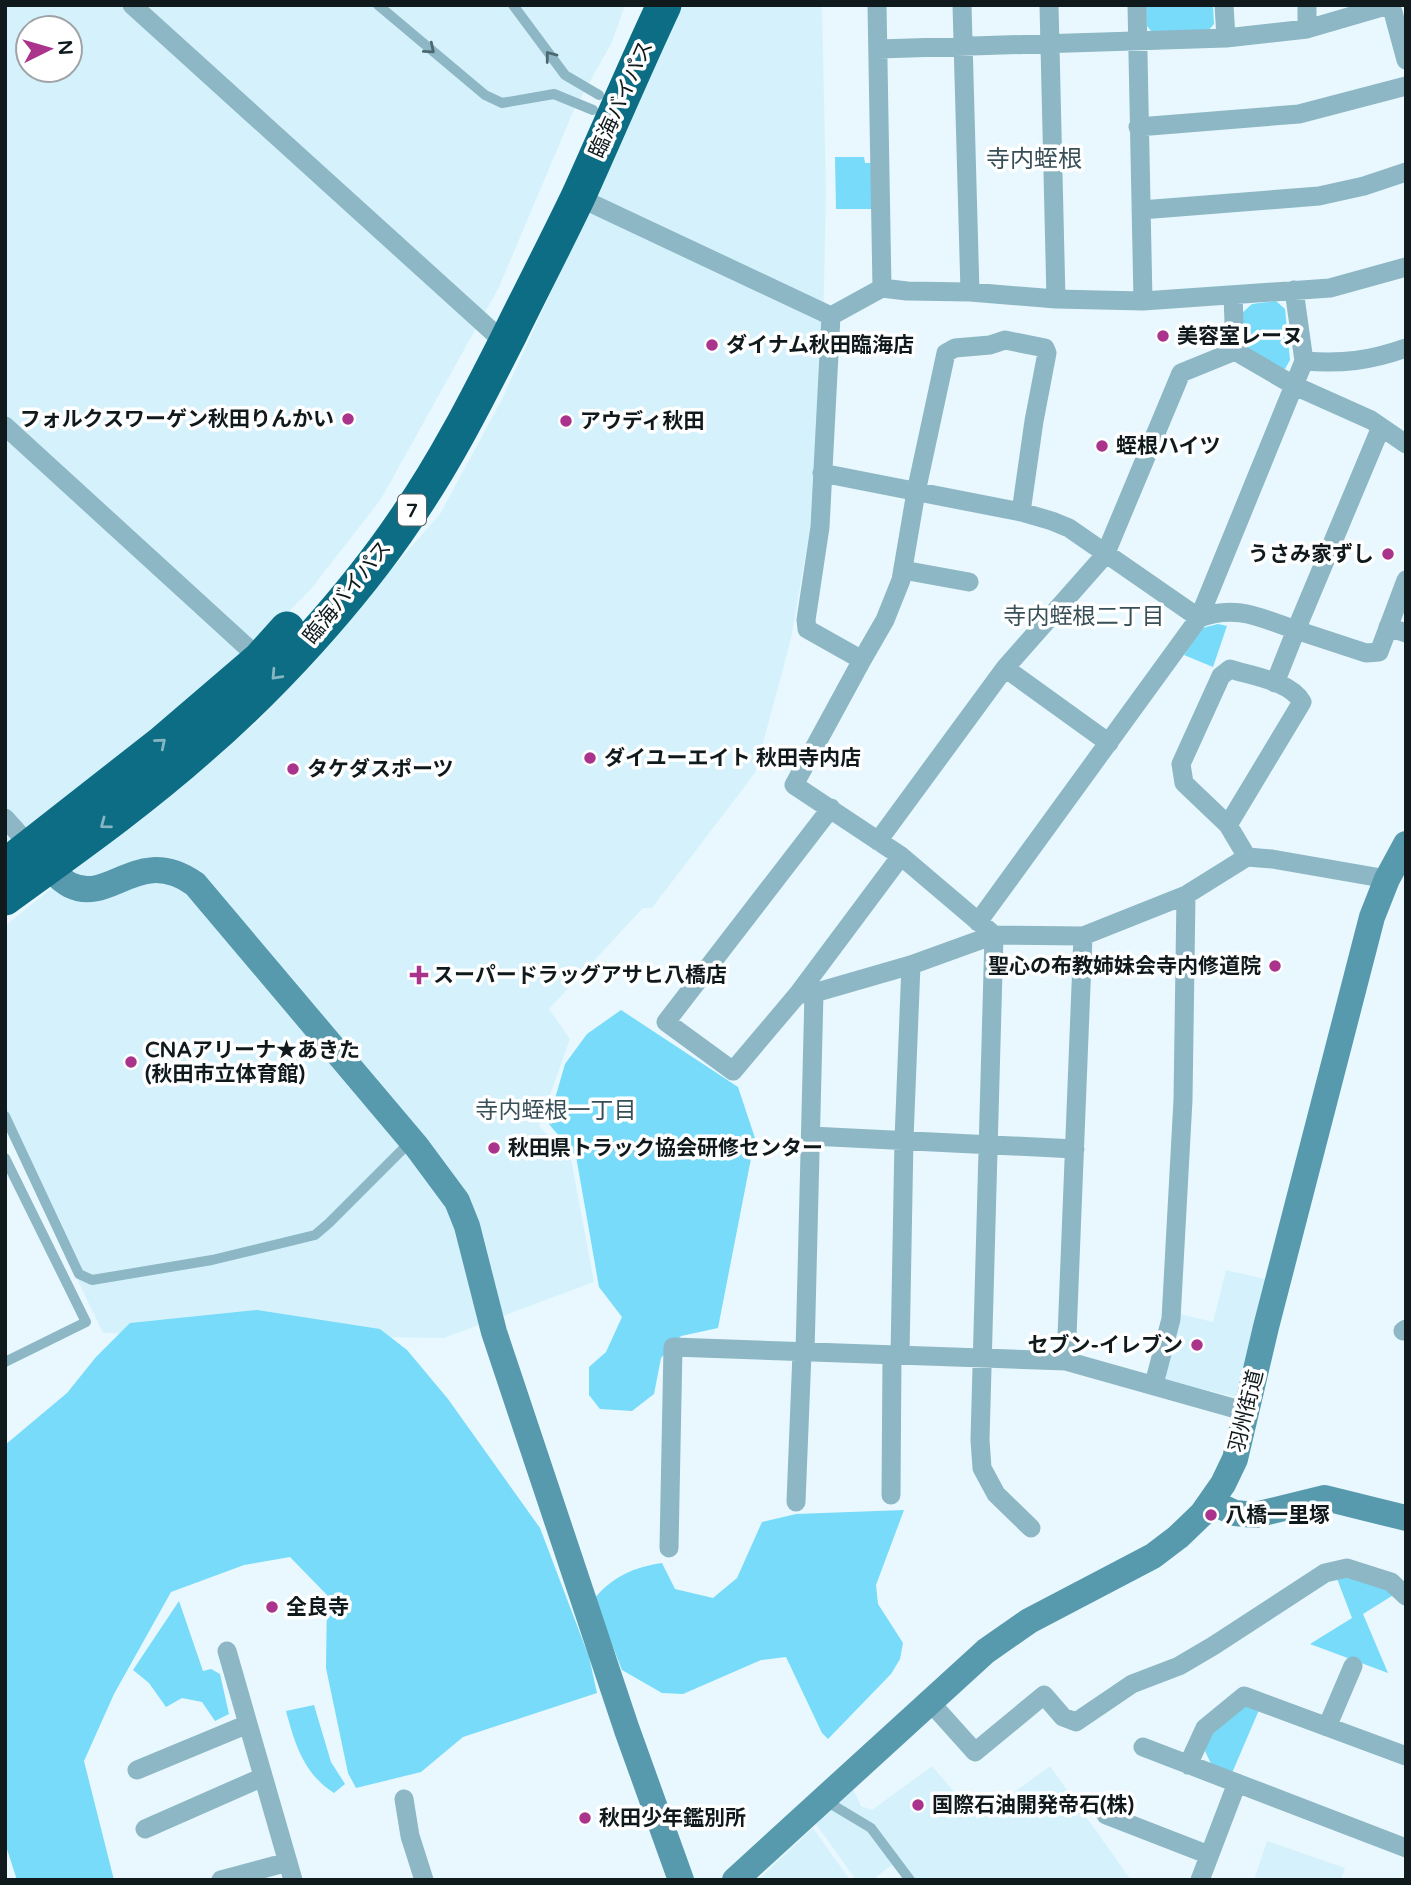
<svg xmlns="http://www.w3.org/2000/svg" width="1411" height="1885" viewBox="0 0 1411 1885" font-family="'Varela Round','Noto Sans JP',sans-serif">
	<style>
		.built { fill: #d5f2fc; fill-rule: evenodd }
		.green { fill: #77dbf9 }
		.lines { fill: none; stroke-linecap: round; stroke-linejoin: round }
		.lane { stroke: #8db7c5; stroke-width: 10 }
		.street { stroke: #8db7c5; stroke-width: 19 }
		.secondary { stroke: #5799ad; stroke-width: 26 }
		.highway { stroke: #0c6d84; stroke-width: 35 }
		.oneway { stroke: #4e6871 }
		.oneway2 { stroke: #86b6c2 }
		.poi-dot { fill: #aa348b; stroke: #fff; stroke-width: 2.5 }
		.labels { text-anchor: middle; stroke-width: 7; stroke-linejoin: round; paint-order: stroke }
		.shield { fill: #fff; stroke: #585f61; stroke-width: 2 }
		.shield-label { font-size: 19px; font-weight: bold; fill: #101a1d }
		.street-label { font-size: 21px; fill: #101a1d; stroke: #fff }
		.poi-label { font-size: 21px; font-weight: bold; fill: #101a1d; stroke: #fff; text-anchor: start }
		.neighbourhood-label { font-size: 23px; fill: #384f57; stroke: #fff }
		.quarter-label { font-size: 24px; fill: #384f57; stroke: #fff }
	</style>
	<rect width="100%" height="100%" fill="#e8f8fe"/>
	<path class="built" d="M5 5H625L612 42 573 112 499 287 381 499 311 589 225 677 5 848ZM28 28H70V70H28Z
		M682 5H822L826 193 820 472 791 639 755 773 652 908H643L549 1009 570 1039 539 1126 571 1159 594 1282 444 1338 103 1333 5 1128V926L259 720 440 514 502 399Z
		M1226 1270 1269 1280 1236 1397 1160 1379 1176 1313 1213 1322Z
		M932 1766 977 1819 1050 1766 1131 1880H914L900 1859 872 1880H856L816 1824 852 1787 861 1806 872 1810Z
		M813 1828 850 1880H758Z
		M1267 1841 1345 1868 1341 1880H1254Z"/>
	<path class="green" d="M1146 5H1213L1214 24 1206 33 1155 36 1147 26Z
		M835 157H864L865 163H871L872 209H836Z
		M1276 301 1285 309 1290 360 1285 369 1267 364 1245 345 1241 314 1252 304Z
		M1218 624 1227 626 1213 667 1184 655 1202 628Z
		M621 1010 738 1087 755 1138 718 1328 681 1336 661 1358 654 1394 632 1411 600 1409 589 1395V1367L606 1352 622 1317 599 1287 576 1156 548 1123 565 1064 587 1034Z
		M257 1310 380 1329 407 1350 448 1399 540 1528 589 1657 597 1693 463 1737 421 1772 356 1788 348 1773 326 1668 327 1595 290 1557 244 1565 171 1592 114 1694 84 1761 114 1880H17L5 1843V1445L67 1393 96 1357 130 1323Z
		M904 1510 876 1585 878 1604 903 1643 900 1659 891 1674 828 1739 822 1733 786 1657 761 1660 683 1694 662 1693 622 1670 594 1599C612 1577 634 1567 662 1563L675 1589 713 1598 737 1578 762 1522 796 1514Z
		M1343 1575 1378 1585 1395 1594 1363 1614 1388 1673 1310 1644 1352 1618 1336 1576Z
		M179 1601 203 1671 211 1669 220 1674 229 1714 215 1721 202 1702 182 1698 166 1707 149 1683 133 1670Z
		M314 1705 331 1762 345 1784 334 1793C304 1774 295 1744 286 1711Z
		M1244 1705 1259 1710 1232 1773 1212 1766 1205 1751 1208 1738Z"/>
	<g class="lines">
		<path class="lane" d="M378 5 485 95 502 103 554 94 593 110
			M513 5 565 75 599 95
			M5 1116 79 1274 92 1280 212 1260 315 1235 329 1223 410 1142
			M5 1158 86 1322 5 1362
			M826 1801 871 1828 910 1880"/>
		<path class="street" d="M132 5 505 343
			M877 5 882 288
			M962 5 970 292
			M1049 5 1056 299
			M1137 5 1143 301
			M1224 5 1226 38
			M1307 5V29
			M879 49 1226 38 1307 29 1386 6 1393 12 1406 60
			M1138 127 1299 114 1406 86
			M578 197 831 316
			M1141 210 1319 196 1364 186 1406 172
			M1294 290 1304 361C1342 364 1369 361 1406 348
			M1233 295 1235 351
			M831 316 820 527 806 620 807 629 862 660 794 785 901 856 994 935
			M831 316 882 288 907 291 970 292 1056 299 1143 301 1330 288 1406 267
			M1235 351 1295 386 1371 420 1406 444
			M5 426 260 659
			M1381 427 1296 630 1366 653 1379 652 1406 580
			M822 473 1021 512 1052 521 1069 528 1199 618
			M903 570 969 582
			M1199 618C1237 604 1260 618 1296 630L1275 683
			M1388 627 1406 633
			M862 660 885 620 901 580 916 492 946 353 955 348 990 345 1005 340 1045 348 1047 353 1034 421 1021 512
			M1005 668 1109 743
			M831 808 666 1022 733 1071 798 994 901 856
			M5 818 31 847
			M1228 825 1184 783 1181 764 1221 676 1230 669C1252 676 1290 681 1302 702L1228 825 1247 857
			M878 841 1005 668 1105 555 1181 373 1235 351
			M978 922 1199 618 1304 361
			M994 935 980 1440 982 1468 996 1494 1031 1528
			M798 994 814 993 911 965 994 935 1083 936 1186 895 1247 857 1272 859 1387 879
			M811 1136 1075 1149
			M1403 1331 1406 1329
			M805 1353 814 993
			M900 1355 904 1139 911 965
			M1066 1361 1083 936
			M1154 1384 1171 1319 1183 1100 1186 895
			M891 1495 892 1355
			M796 1502 802 1353
			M669 1548 673 1347 1066 1361 1247 1412
			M227 1651 293 1880
			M931 1703 975 1752 1044 1695 1063 1717 1076 1722 1132 1684 1179 1666 1213 1646 1325 1573 1347 1568 1391 1582 1406 1596
			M1327 1727 1353 1666
			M1143 1747 1406 1848
			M1188 1765 1205 1728 1244 1696 1406 1756
			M137 1770 248 1724
			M404 1799 410 1836 424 1880
			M1106 1815 1209 1855
			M145 1829 263 1777
			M221 1880 288 1862
			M1200 1880 1237 1783"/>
		<path class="secondary" d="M38 854C47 864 58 879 70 885 111 905 138 844 195 884L417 1147 457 1201 467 1226 494 1332 627 1730 681 1880
			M1211 1502 1235 1513 1255 1515 1325 1498 1406 1518
			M735 1880 986 1651 1029 1621 1153 1556 1178 1537 1202 1514 1223 1484 1235 1459 1266 1327 1372 917 1387 879 1406 844"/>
		<path class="highway" d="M5 866 162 743 260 659 287 629
			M5 898C71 850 138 803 199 749 273 685 352 599 407 517 447 459 478 397 510 334 532 289 556 243 578 197 607 133 634 69 664 5"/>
	</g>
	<defs><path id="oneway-chevron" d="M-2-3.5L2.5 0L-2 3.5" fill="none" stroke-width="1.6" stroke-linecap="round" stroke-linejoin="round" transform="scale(1.75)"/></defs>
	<g class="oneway">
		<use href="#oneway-chevron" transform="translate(430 49) rotate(40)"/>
		<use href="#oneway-chevron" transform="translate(550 56) rotate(-127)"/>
	</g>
	<g class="oneway2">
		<use href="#oneway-chevron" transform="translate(276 675) rotate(133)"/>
		<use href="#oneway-chevron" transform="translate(161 743) rotate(-40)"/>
		<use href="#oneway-chevron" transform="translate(105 824) rotate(143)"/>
	</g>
	<g class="poi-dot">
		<circle cx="1163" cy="336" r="7"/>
		<circle cx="712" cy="345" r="7"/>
		<circle cx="348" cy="419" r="7"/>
		<circle cx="566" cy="421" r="7"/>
		<circle cx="1102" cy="446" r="7"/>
		<circle cx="1388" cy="554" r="7"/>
		<circle cx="590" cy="758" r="7"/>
		<circle cx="293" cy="769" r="7"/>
		<circle cx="1275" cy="966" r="7"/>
		<path d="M415.5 964.5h7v7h7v7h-7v7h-7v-7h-7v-7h7z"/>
		<circle cx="131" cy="1062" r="7"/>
		<circle cx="494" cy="1148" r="7"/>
		<circle cx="1197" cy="1345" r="7"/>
		<circle cx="1211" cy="1515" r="7"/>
		<circle cx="272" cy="1607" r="7"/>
		<circle cx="918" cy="1805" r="7"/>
		<circle cx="585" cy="1818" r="7"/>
	</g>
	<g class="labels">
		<rect class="shield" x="398" y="494.5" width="28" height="31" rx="5"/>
		<g class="shield-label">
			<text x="412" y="517">7</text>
		</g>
		<g class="street-label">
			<text transform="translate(621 99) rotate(-66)" y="7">臨海バイパス</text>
			<text transform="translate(347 592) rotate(-51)" y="7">臨海バイパス</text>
			<text transform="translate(1246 1411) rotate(-76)" y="7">羽州街道</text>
		</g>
		<g class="poi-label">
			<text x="1177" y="343">美容室レーヌ</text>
			<text x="726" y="352">ダイナム秋田臨海店</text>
			<text x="334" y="426" text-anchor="end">フォルクスワーゲン秋田りんかい</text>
			<text x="580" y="428">アウディ秋田</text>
			<text x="1116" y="453">蛭根ハイツ</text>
			<text x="1374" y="561" text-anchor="end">うさみ家ずし</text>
			<text x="604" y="765">ダイユーエイト 秋田寺内店</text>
			<text x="307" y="776">タケダスポーツ</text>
			<text x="1261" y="973" text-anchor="end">聖心の布教姉妹会寺内修道院</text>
			<text x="433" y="982">スーパードラッグアサヒ八橋店</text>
			<text x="145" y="1057">CNAアリーナ★あきた<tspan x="145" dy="24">(秋田市立体育館)</tspan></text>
			<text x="508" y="1155">秋田県トラック協会研修センター</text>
			<text x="1183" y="1352" text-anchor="end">セブン-イレブン</text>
			<text x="1225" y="1522">八橋一里塚</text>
			<text x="286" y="1614">全良寺</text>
			<text x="932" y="1812">国際石油開発帝石(株)</text>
			<text x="599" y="1825">秋田少年鑑別所</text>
		</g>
		<g class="neighbourhood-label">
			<text x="1084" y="624">寺内蛭根二丁目</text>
			<text x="556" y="1118">寺内蛭根一丁目</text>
		</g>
		<g class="quarter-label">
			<text x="1034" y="167">寺内蛭根</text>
		</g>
	</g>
	<rect width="1411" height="1885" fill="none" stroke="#101a1d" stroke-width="14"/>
	<g transform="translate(49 49) rotate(85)"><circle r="33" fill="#ffffff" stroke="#9fa3a5" stroke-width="2"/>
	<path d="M0-5L12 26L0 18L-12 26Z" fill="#aa348b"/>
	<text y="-10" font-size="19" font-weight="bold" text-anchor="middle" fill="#101a1d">N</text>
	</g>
</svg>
